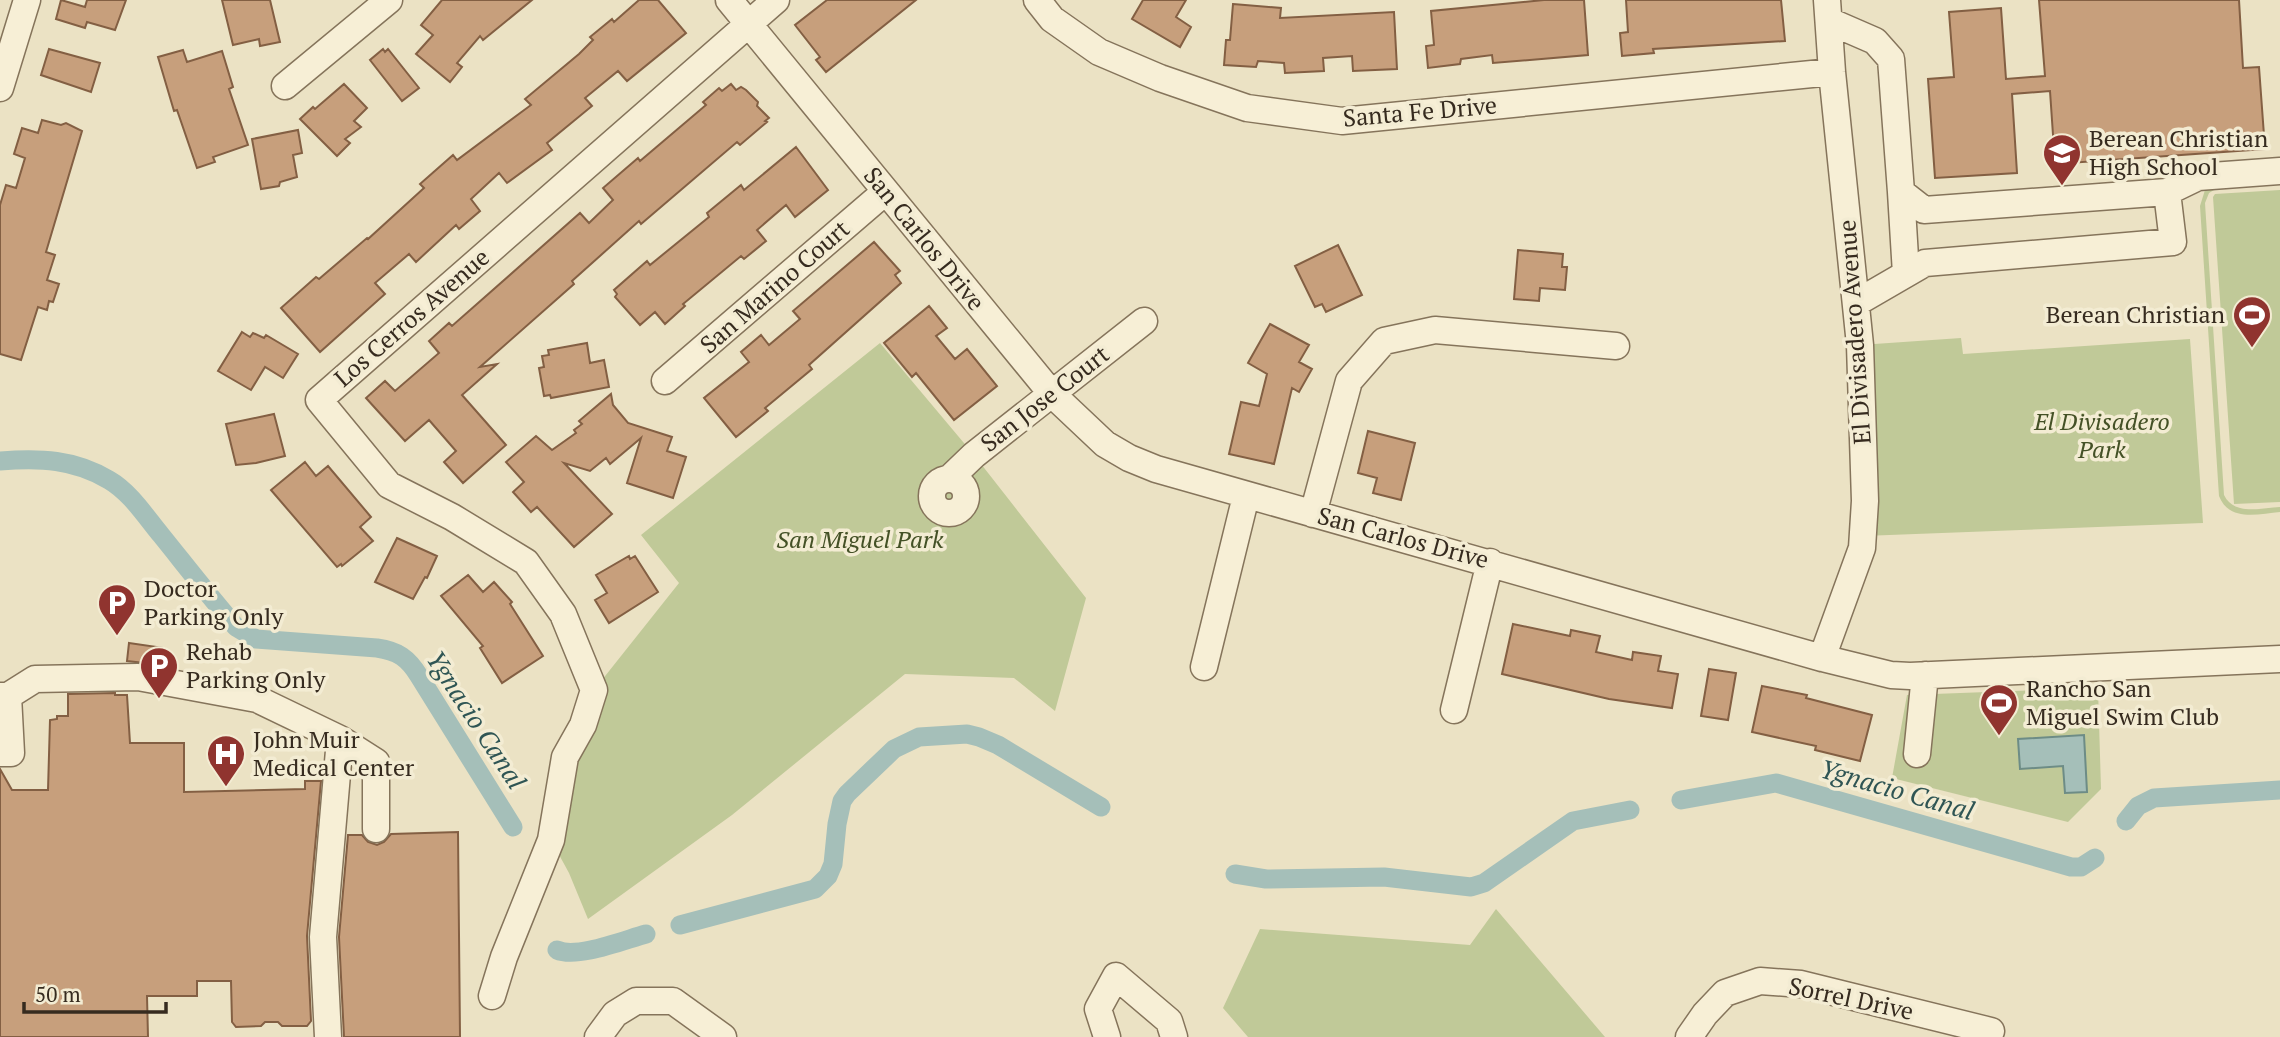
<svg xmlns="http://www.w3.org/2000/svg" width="2280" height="1037" viewBox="0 0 2280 1037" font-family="'PT Serif',serif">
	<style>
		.green { fill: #c0c998 }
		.water { fill: #a5bfb9; stroke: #6d8c86; stroke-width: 2 }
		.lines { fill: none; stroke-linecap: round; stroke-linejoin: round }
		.canal { stroke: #a5bfb9; stroke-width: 19 }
		.building { fill: #c79f7c; stroke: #835f43; stroke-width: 2 }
		.minor-casing { stroke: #85745b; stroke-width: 29 }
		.minor { stroke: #f7efd6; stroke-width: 26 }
		.labels { text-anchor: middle; stroke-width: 7; stroke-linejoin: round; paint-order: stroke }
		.street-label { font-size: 24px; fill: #362b1f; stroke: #f3ecd3 }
		.poi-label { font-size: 24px; fill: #362b1f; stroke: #f3ecd3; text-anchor: start }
		.park-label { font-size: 24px; font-style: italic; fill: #445126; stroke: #f3ecd3 }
		.water-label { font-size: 26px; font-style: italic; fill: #2f5554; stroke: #f3ecd3 }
	</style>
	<rect width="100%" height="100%" fill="#ebe2c4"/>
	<path class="green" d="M2219 187 2209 193 2205 203 2224 495C2234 516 2261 508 2280 507V512C2258 514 2229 522 2219 496L2200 206 2205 190Z
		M2280 190V502L2234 504 2213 197 2215 194Z
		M1961 338 1963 354 2190 339 2203 523 1863 536 1860 345Z
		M880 343 974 455 1086 598 1055 711 1014 678 905 674 732 815 588 919 569 873 551 840 594 690 679 583 641 535Z
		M2098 688 2101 789 2068 822 1892 778 1907 695Z
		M1496 909 1605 1037H1248L1223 1008 1260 929 1470 945Z"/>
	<path class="water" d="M2084 735 2087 792 2065 793 2063 766 2020 769 2018 739Z"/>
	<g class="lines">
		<path class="canal" d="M0 461C40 458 74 459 109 480 130 492 146 517 161 535 186 566 210 597 236 627L256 639 377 648C398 651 408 658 419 676L513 827
			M1681 800 1776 783 2071 867H2081L2095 858
			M2126 821 2138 806 2154 798 2280 790
			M1235 874 1266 879 1384 877 1471 887 1484 883 1573 821 1630 810
			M680 925 815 889 828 876 833 864 837 824 842 801 847 794 894 749 919 737 967 734 979 737 998 745 1101 807
			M557 950C577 959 624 940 646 934"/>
	</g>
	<path class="building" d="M61 0 85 7 87 0H126L115 30 87 22 85 28 56 19Z
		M222 0H270L280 42 260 46 259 39 233 45Z
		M442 0H532L483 40 480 36 457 63 462 67 450 82 416 54 433 35 421 25Z
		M639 0H658L686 33 627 81 618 71 585 98 592 106 547 143 552 150 507 183 499 173 471 199 480 211 459 229 456 225 416 262 409 254 375 283 385 294 320 352 281 308 316 277 319 279 367 238 368 239 424 188 420 184 453 155 457 160 531 105 525 99 579 54 593 40 590 37 612 19 614 22Z
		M827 0H916L826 72 816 60 820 57 795 25Z
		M1143 0H1186L1176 17 1191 27 1180 47 1132 19Z
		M1544 0H1584L1588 55 1493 63 1492 55 1461 59 1460 64 1428 68 1426 46 1434 45 1431 11Z
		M1626 0H1781L1785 41 1653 49 1654 53 1622 56 1620 33 1628 32Z
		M2039 0H2239L2243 68 2259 67 2265 149 2055 164 2050 91 2012 94 2017 173 1935 178 1928 79 1954 77 1949 12 2001 8 2006 79 2045 76Z
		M1233 4 1281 8 1280 18 1394 12 1397 69 1353 71 1352 56 1323 58 1324 71 1285 73 1284 63 1258 61 1256 67 1224 65 1226 40H1230Z
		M49 49 100 63 91 92 41 75Z
		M383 49 385 52 388 49 419 88 402 101 370 60Z
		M183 50 187 62 222 51 233 87 229 89 248 145 213 157 215 162 197 168 177 110 174 111 158 57Z
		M344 84 367 108 354 121 361 127 345 139 350 143 337 156 300 119 313 107 315 109Z
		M731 84 736 90 741 87 746 90 758 102 757 106 769 118 765 121 767 122 740 145 737 142 641 224 639 221 572 281 574 284 480 367 497 364 462 395 506 445 463 483 444 462 456 451 429 420 405 441 366 398 385 381 395 391 439 353 429 341 449 323 452 326 580 213 589 223 613 200 603 188 638 158 640 161 706 105 703 102 719 88 722 91Z
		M42 120 61 125 66 123 82 131 46 252 55 255 47 280 59 284 53 302 49 301 47 310 38 307 21 360 0 354V205L6 185 16 188 25 158 14 154 22 128 38 133Z
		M298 130 302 153 293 155 297 177 280 182 279 186 261 189 252 139Z
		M796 147 828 190 795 217 786 205 757 230 766 241 744 259 741 256 683 304 685 306 665 324 655 312 640 325 615 297 617 294 614 290 647 261 650 265 709 217 707 213 741 185 744 190Z
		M874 242 900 271 895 275 901 283 809 365 812 369 765 408 768 411 736 437 704 398 749 362 741 352 761 335 769 345 800 319 793 311Z
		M1338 245 1362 295 1326 312 1322 304 1315 307 1295 266Z
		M1518 250 1563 254 1562 267H1567L1565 290 1540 288 1539 301 1514 299Z
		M929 306 947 328 936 336 955 359 967 349 997 386 954 420 916 373 912 377 884 343Z
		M1270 324 1309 345 1299 362 1312 369 1299 392 1292 388 1274 464 1229 454 1241 402 1259 406 1267 374 1248 363Z
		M242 332 250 337 253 333 264 338 266 335 298 354 283 378 265 367 251 390 218 371Z
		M587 343 590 363 604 360 609 387 551 398 550 395 544 396 539 368 544 367 542 356 549 355 548 350Z
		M611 394 613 405 628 423 672 437 667 451 686 457 673 498 627 483 641 438 610 464 606 458 590 471 564 463 612 514 574 547 537 507 531 512 513 492 524 482 506 462 536 436 552 450 576 433 574 430 582 424 579 421Z
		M274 414 285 456 256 463 236 465 226 424Z
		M1368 431 1415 443 1401 500 1373 493 1377 478 1358 473Z
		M305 462 316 476 328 466 371 517 360 527 373 541 342 566 341 564 337 567 271 490Z
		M397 538 437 556 427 578 425 577 413 599 375 582Z
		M629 556 630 559 635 556 658 592 609 623 595 600 607 593 596 575Z
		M468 575 483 592 494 582 512 602 510 604 543 656 502 683 480 648 483 646 441 596Z
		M1513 624 1570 636 1571 630 1600 636 1596 652 1632 660 1633 652 1661 656 1658 671 1678 674 1672 708 1609 699 1502 674Z
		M129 643 164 648 162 665 127 661Z
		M1709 669 1736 673 1728 720 1701 716Z
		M1762 686 1807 695 1806 698 1872 715 1860 761 1815 750 1816 746 1752 732Z
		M115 693V695H127L130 743H184V792L305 789V781H321L307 936 311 1021 307 1026H282L278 1022H265L261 1026 236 1027 232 1022 231 981H197V996H147L148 1037H0V769L12 790H48L50 720 57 719V716H68V694Z
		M458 832 460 1037H344L339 937 348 835H362L368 842 377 845 384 842 391 834Z"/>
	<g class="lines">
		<defs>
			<path id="minor" d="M729 0 1052 394 1105 444 1129 458 1156 469 1822 658 1891 675 1910 676 2280 659
				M1037 0 1052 19 1099 52 1160 78 1247 108 1342 121 1832 72
				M1829 21 1875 41 1891 59 1901 192 1924 210 2167 192 2173 242 1925 263 1856 303
				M285 86 389 0
				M0 88 27 0
				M1901 192 1906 274
				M2167 192 2198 177 2280 171
				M665 381 885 192
				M949 479 974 455 1144 321
				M932 496a17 17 0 1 1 34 0a17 17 0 1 1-34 0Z
				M1313 514 1349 381 1384 341 1435 330 1616 346
				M1822 658 1862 548 1865 501 1860 345 1832 72 1827 0
				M1204 667 1246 496
				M0 696H8L35 679 138 677 257 699 340 739 323 937 328 1037
				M1454 710 1490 562
				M340 739 376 762V829
				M0 753H11L8 696
				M1917 754 1925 675
				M492 996 504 957 551 840 565 757 583 725 594 690 563 614 526 562 452 517 389 485 319 400 776 0
				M598 1037 615 1014 636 1001H673L723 1037
				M1107 1037 1098 1009 1116 976 1169 1021 1174 1037
				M1689 1037 1705 1014 1725 993 1760 981 1801 984 1991 1031"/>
		</defs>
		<use href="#minor" class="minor-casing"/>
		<use href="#minor" class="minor"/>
	</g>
	<defs>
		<symbol id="school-pin" viewBox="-11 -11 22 30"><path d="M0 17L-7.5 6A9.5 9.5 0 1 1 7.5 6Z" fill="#90342f" stroke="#f3ecd3"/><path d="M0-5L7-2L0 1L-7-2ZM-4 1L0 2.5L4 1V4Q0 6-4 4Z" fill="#fff"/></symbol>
		<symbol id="stadium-pin" viewBox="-11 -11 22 30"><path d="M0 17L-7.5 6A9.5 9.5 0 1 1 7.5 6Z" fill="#90342f" stroke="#f3ecd3"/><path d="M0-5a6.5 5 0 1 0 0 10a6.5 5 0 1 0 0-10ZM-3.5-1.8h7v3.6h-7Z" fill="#fff"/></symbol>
		<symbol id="parking-pin" viewBox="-11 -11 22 30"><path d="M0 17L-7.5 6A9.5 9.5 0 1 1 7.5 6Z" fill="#90342f" stroke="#f3ecd3"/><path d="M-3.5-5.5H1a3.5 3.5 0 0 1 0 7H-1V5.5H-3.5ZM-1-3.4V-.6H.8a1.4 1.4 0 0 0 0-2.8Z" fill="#fff"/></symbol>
		<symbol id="hospital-pin" viewBox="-11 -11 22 30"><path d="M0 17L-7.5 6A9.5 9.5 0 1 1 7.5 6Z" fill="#90342f" stroke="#f3ecd3"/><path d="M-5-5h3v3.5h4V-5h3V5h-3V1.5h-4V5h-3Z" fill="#fff"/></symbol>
	</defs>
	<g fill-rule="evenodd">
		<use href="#school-pin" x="2040" y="131" width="44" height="60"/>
		<use href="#stadium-pin" x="2230" y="293" width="44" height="60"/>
		<use href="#parking-pin" x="95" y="581" width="44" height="60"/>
		<use href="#parking-pin" x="137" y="644" width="44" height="60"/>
		<use href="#stadium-pin" x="1977" y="681" width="44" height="60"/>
		<use href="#hospital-pin" x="204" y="732" width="44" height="60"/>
	</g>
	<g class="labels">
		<g class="street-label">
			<text transform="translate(1420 112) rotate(-5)" y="8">Santa Fe Drive</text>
			<text transform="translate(924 239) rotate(51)" y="8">San Carlos Drive</text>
			<text transform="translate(775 287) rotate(-41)" y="8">San Marino Court</text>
			<text transform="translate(412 318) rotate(-41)" y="8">Los Cerros Avenue</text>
			<text transform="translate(1855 332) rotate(-94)" y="8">El Divisadero Avenue</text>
			<text transform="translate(1045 399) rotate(-38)" y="8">San Jose Court</text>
			<text transform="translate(1403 538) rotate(15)" y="8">San Carlos Drive</text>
			<text transform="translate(1851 999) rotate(12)" y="8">Sorrel Drive</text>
		</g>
		<g class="poi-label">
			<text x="2089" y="147">Berean Christian<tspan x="2089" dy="28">High School</tspan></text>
			<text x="2225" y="323" text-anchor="end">Berean Christian</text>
			<text x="144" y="597">Doctor<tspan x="144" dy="28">Parking Only</tspan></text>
			<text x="186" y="660">Rehab<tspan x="186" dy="28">Parking Only</tspan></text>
			<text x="2026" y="697">Rancho San<tspan x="2026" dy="28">Miguel Swim Club</tspan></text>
			<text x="253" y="748">John Muir<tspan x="253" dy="28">Medical Center</tspan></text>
		</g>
		<g class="park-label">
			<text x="2102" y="430">El Divisadero<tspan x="2102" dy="28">Park</tspan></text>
			<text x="860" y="548">San Miguel Park</text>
		</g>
		<g class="water-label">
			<text transform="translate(476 720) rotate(57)" y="9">Ygnacio Canal</text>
			<text transform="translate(1897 790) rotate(16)" y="9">Ygnacio Canal</text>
		</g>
	</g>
	<path d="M24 1002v10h142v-10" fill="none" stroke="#362b1f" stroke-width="3.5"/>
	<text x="35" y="1002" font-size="21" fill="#362b1f" stroke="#f3ecd3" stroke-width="5" paint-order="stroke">50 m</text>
</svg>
